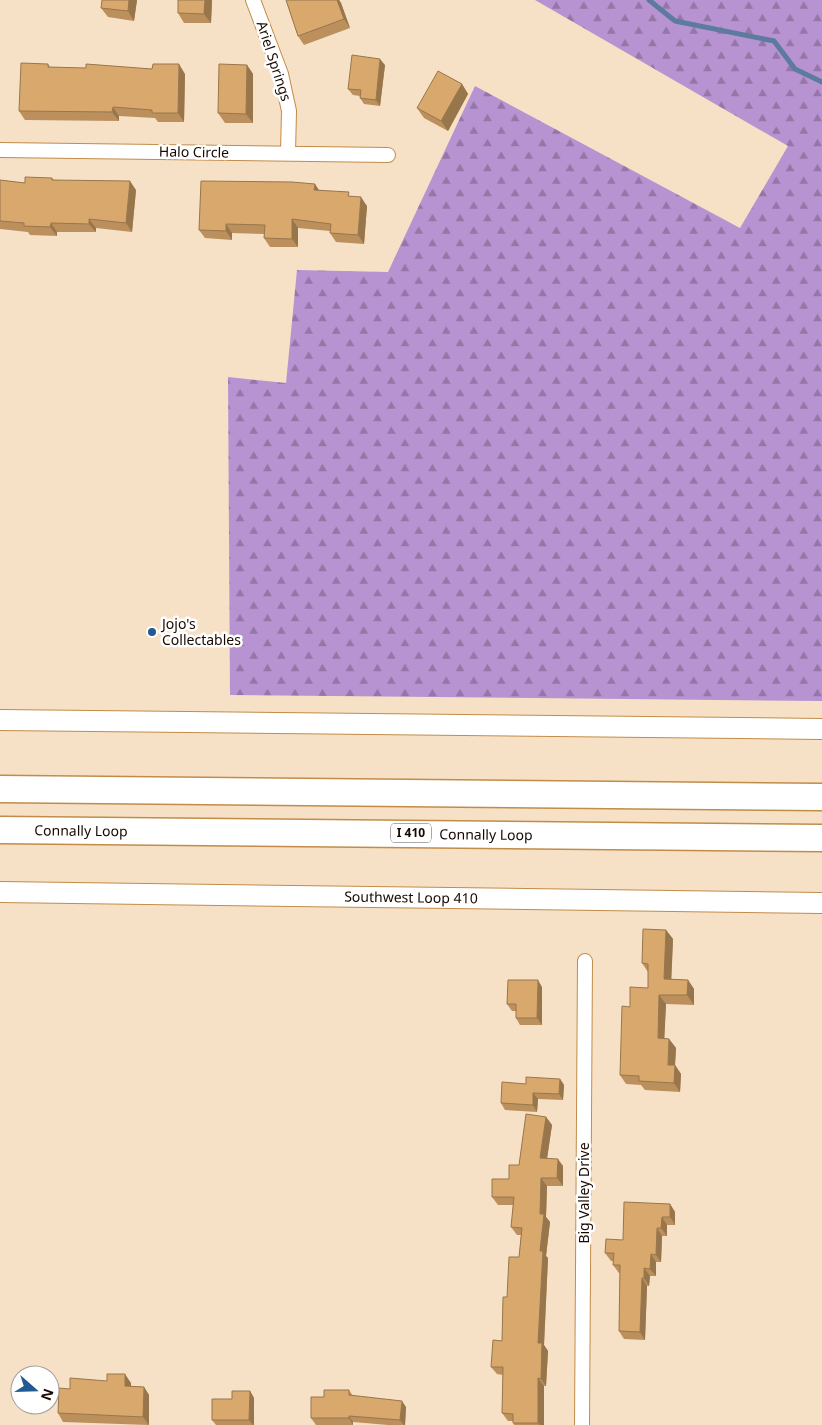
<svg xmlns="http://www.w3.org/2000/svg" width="822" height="1425" viewBox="0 0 822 1425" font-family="'Noto Sans',sans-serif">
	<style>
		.forest { fill: url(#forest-firs) }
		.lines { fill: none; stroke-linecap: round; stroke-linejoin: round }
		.stream { stroke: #5c7b9e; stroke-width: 5 }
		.minor-casing { stroke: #c18c48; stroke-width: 16 }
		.secondary-casing { stroke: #c18c48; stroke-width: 22 }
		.motorway-casing { stroke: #c18c48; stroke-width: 29 }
		.minor { stroke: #fff; stroke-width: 14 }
		.secondary { stroke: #fff; stroke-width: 20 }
		.motorway { stroke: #fff; stroke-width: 26 }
		.wall { fill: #bb905d }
		.shaded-wall { fill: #98764c }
		.building { fill: #d9a86c; stroke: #98764c }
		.poi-dot { fill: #225b92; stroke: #fff; stroke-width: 2 }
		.labels { text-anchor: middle; stroke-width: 5; stroke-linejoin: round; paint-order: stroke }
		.shield { fill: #fff; stroke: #5d534c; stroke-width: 1 }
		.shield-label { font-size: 12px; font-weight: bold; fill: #180900 }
		.street-label { font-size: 14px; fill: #180900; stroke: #fff }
		.poi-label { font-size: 14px; fill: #180900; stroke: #fff; text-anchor: start }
	</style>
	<defs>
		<pattern id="forest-firs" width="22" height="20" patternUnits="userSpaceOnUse" patternTransform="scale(1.25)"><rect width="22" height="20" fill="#b793d1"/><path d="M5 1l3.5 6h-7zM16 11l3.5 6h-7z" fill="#9476a7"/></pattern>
	</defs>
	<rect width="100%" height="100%" fill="#f7e1c6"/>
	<path class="forest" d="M535 0H822V701L230 695 228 377 286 383 297 270 388 272 475 86 740 228 788 146Z"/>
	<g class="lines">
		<path class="stream" d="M649 0 675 21 774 41 795 69 822 82"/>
		<defs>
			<path id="minor" d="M253 0 281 74 289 111 288 153
				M0 150 388 155
				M582 1425 585 961"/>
			<g id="secondary">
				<path d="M0 720 822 729"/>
				<path id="s1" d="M0 892 822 903"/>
			</g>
			<g id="motorway">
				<path d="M0 789 822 797"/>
				<path id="s2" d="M0 830 822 838"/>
			</g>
		</defs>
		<use href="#minor" class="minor-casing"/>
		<use href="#secondary" class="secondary-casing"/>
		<use href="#motorway" class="motorway-casing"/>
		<use href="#minor" class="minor"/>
		<use href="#secondary" class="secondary"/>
		<use href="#motorway" class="motorway"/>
	</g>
	<path class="wall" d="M137 0 134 21 108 17 101 8Z
		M212 0 211 23H184L178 13Z
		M286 0H339L341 3 350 28 304 45 298 36Z
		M48 64 50 67 185 74 184 122H158L155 118 119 116V121L25 120 19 111Z
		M247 65 253 74V123H225L218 113Z
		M385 65 380 106 364 104 360 98V96L353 95 348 89Z
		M462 84 468 94 448 131 424 118 417 108Z
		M52 178 54 180 136 190 132 232 96 228V232H57V236L30 235 28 232 0 229V180L25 183Z
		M318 190 352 197 367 206 364 244 336 242 330 233V231L298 228V247H270L264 238V234L232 233V240L205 238 199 230Z
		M666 930 673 939 671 979 688 980 694 989V1005L666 1004 664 1038 669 1039 676 1048 675 1065 681 1074 680 1092 645 1090 641 1085 626 1084 620 1075 630 1007 648 988V972L642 963Z
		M542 987V1025H520L516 1018V1011H512L507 1004Z
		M560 1079 564 1085 563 1100 538 1099 537 1112 505 1110 501 1103 526 1084Z
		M546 1117 552 1125 547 1158 563 1166V1186H547L546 1217 550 1222 546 1256 548 1258 544 1345 548 1351 546 1386H544V1425H514L513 1421H508L502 1413 503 1375 497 1374 491 1367 502 1341 507 1297 519 1257 521 1235H517L511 1227 513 1205H498L492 1197 509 1179 519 1165Z
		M670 1204 675 1212V1225H667V1236H662L661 1262H656V1276H650L649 1286H647L645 1340 624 1339 619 1331 620 1273H619L613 1265V1261H611L605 1253Z
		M131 1383V1386L144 1387 149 1395V1425L63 1422 58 1413 70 1389Z
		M349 1390 353 1396 406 1407 405 1425H388L353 1422V1425H316L311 1418 324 1397Z
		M250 1391 254 1398V1425H216L212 1420 232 1399Z"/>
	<path class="shaded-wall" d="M129 0H137L134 21 128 11Z
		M205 0H212L211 23 204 14Z
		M337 0H339L341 3 350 28 344 19Z
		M380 59 385 65 380 106 376 100Z
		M179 64 185 74 184 122 178 113Z
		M247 65 253 74V123L246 114Z
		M462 84 468 94 448 131 441 121Z
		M113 107 119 116V121L112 112Z
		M130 181 136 190 132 232 126 223Z
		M315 184 321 193 314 190Z
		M361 197 367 206 364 244 358 235Z
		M89 219 96 228V232L89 224Z
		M292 219 298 228V247L292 239Z
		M51 223 57 232V236L50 227Z
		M226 224 232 233V240L226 231Z
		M666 930 673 939 671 988 664 979Z
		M538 980 542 987V1025L537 1018Z
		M688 980 694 989V1005L687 995Z
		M659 995 666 1004 664 1047 658 1038Z
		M669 1039 676 1048 675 1065 681 1074 680 1092 674 1083 668 1065Z
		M560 1079 564 1085 563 1100 559 1094Z
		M533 1093 538 1099 537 1112 533 1105Z
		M546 1117 552 1125 546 1166 540 1158Z
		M558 1159 563 1166V1186L557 1178Z
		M541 1178 547 1186 546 1217 550 1222 546 1256 548 1258 544 1345 548 1351 546 1386 541 1379 538 1343Z
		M670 1204 675 1212V1225L670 1217Z
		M662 1217 667 1225V1236L661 1228Z
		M657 1228 662 1236 661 1262 656 1255Z
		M651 1254 656 1262V1276L650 1269Z
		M644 1268 650 1276 649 1286 644 1278Z
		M642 1278 647 1286 645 1340 640 1332Z
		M125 1374 131 1383V1394L125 1386Z
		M538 1378 544 1386V1425H540L538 1423Z
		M144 1387 149 1395V1425L143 1417Z
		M250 1391 254 1398V1425H253L249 1420Z
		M402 1401 406 1407 405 1425H404L400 1420Z
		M349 1416 353 1422V1425L349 1418Z"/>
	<path class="building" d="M102 0H129L128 11 101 8Z
		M178 0H205L204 14 178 13Z
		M286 0H337L344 19 298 36Z
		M352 55 380 59 376 100 360 98 361 90 348 89Z
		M21 63 48 64V67L86 68V64L152 69 153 64H179L178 113H152V110L113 107 112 112 19 111Z
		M219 64 247 65 246 114 218 113Z
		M438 71 462 84 441 121 417 108Z
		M25 177 52 178V180L130 181 126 223 89 219V224L51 223 50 227 24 226V223L0 221V180L25 183Z
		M201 181 292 182 315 184 314 190 349 192 348 196 361 197 358 235 330 233 331 224 292 219V239L264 238 265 225 226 224V231L199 230Z
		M643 929 666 930 664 979 688 980 687 995H659L658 1038 669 1039 668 1065H675L674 1083 639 1081V1076L620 1075 622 1006 630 1007V987L648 988V964L642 963Z
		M508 980H538L537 1018H516V1004H507Z
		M526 1077 560 1079 559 1094 533 1093V1105L501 1103 502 1082 526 1084Z
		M526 1114 546 1117 540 1158 558 1159 557 1178H541L540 1214H544L540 1251H543L538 1343H542L541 1379 538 1378V1423H513V1414L502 1413 503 1367H491L493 1340 502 1341 503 1297H507L509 1257H519L522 1228 511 1227 514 1197H492V1179H509V1165H519Z
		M624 1202 670 1204V1217H662L661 1228H657L656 1255 651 1254 650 1269 644 1268V1278H642L640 1332 619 1331 620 1265H613L614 1253H605L606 1239 623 1240Z
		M107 1374H125V1386L144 1387 143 1417 58 1413 59 1388 70 1389V1378L107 1381Z
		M324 1390H349V1395L402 1401 400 1420 349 1416V1418H311V1397H324Z
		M232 1391H250L249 1420H212V1399H232Z"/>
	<circle class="poi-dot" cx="152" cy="632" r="5"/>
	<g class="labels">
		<rect class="shield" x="391" y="823.5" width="40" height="19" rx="4"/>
		<g class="shield-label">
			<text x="411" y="837">I 410</text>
		</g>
		<g class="street-label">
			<text transform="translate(274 61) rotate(72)" y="5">Ariel Springs</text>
			<text transform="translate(194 152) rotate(1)" y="5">Halo Circle</text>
			<text dy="5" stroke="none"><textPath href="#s2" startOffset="81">Connally Loop</textPath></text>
			<text dy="5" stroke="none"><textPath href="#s2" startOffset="486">Connally Loop</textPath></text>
			<text dy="5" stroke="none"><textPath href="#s1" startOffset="411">Southwest Loop 410</textPath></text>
			<text transform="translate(584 1193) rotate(-90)" y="5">Big Valley Drive</text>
		</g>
		<g class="poi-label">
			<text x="162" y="629">Jojo's<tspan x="162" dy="16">Collectables</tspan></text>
		</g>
	</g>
	<g transform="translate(35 1390) rotate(110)"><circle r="24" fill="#ffffff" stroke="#a39d99"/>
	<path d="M0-4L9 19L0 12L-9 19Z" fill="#225b92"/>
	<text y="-8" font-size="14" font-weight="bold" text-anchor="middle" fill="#180900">N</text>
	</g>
</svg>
